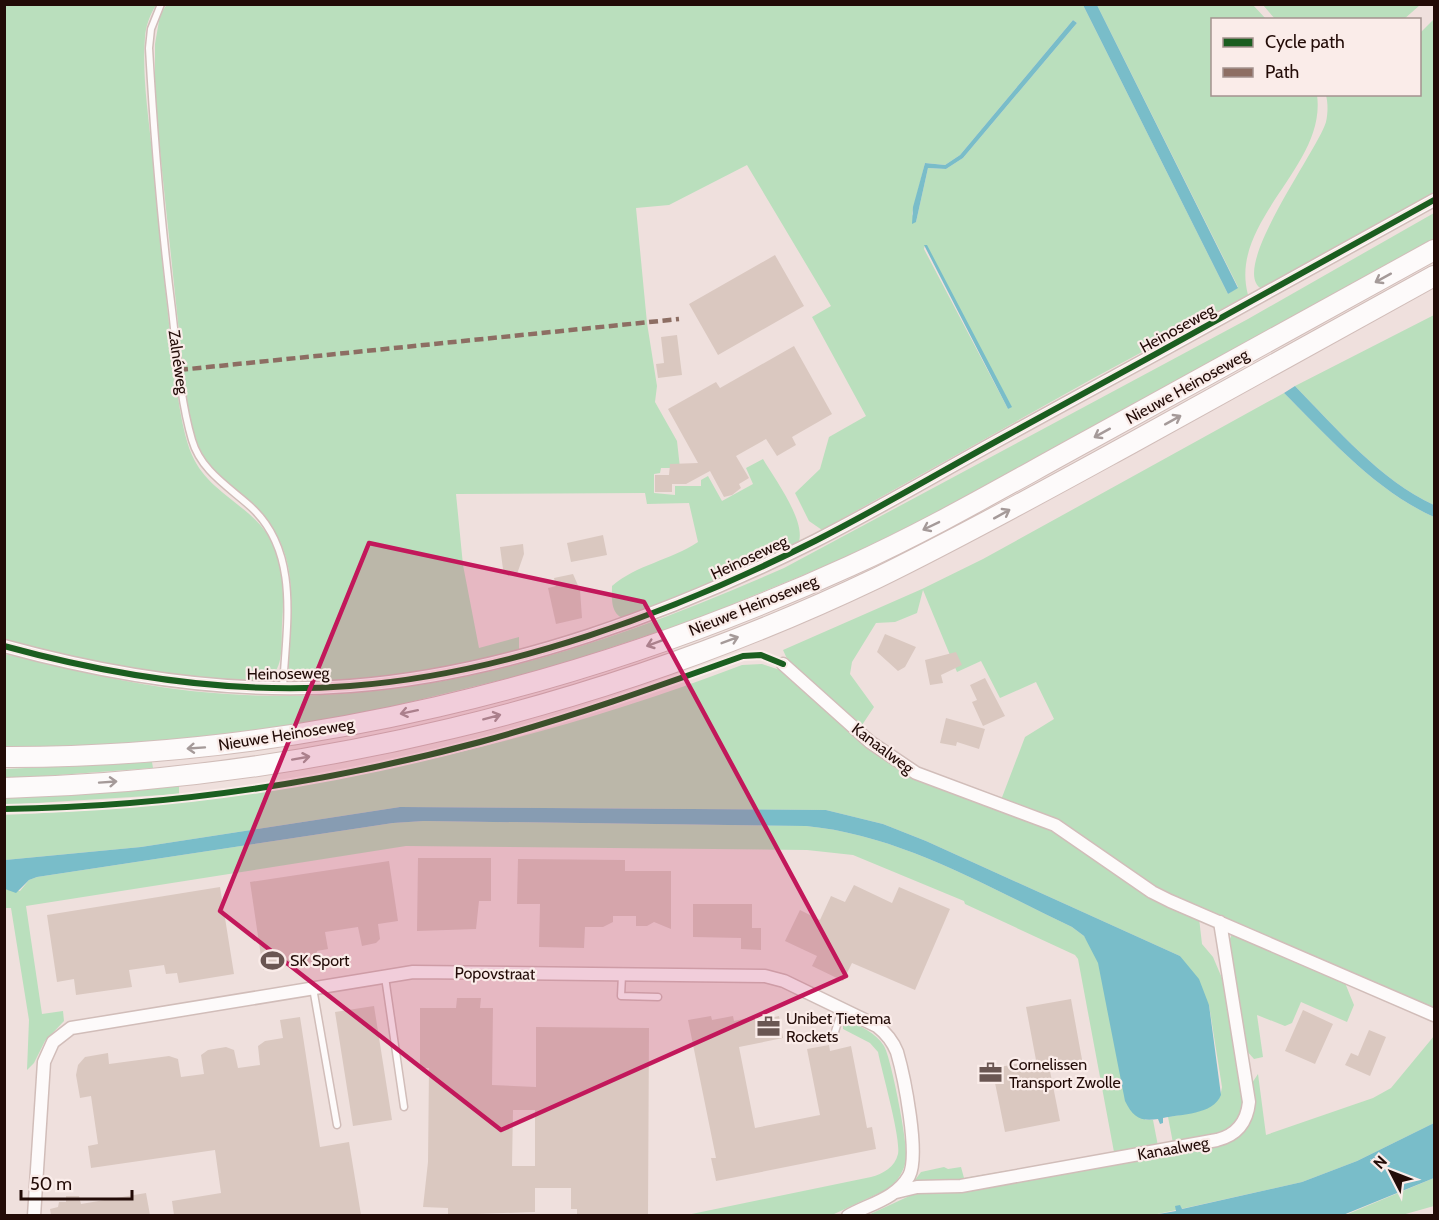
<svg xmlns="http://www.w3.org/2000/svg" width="1439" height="1220" viewBox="0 0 1439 1220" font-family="Cabin,sans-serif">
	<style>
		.green { fill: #badfbd; fill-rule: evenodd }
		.water { fill: #79bdc9 }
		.building { fill: #dac8c0; fill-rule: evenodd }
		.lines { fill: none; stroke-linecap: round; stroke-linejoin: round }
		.service-casing { stroke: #d1bdb9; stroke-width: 9 }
		.minor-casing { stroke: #d1bdb9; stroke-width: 15 }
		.trunk-casing { stroke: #d1bdb9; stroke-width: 22 }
		.service { stroke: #fdfafa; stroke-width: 6 }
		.minor { stroke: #fdfafa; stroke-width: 12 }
		.trunk { stroke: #fdfafa; stroke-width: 20 }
		.quiet { stroke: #8d6e63; stroke-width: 4.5; stroke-dasharray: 9 4.5; stroke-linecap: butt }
		.cycleway-casing { stroke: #faece9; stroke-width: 10 }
		.cycleway { stroke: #1b5e20; stroke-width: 6 }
		.oneway { stroke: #a59a99 }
		.marked { fill: #c2185b; fill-opacity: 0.2; stroke: #c2185b; stroke-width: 4.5; stroke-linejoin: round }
		.labels { text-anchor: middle; stroke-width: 4.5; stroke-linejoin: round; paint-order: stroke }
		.street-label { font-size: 16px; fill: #220b07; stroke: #faece9 }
		.poi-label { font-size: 16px; fill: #220b07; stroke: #faece9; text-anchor: start }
	</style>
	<rect width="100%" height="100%" fill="#efe0dd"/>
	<path class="green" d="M167 4 1083 5 1228 294 1238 287 1097 5H1253L1266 19 1212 20V94L1317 95C1327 167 1228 220 1248 295L1092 379 822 530 809 521 795 493 820 469 829 437 866 416 812 317 831 306 747 165 669 205 636 208 647 323 657 386 655 402 677 441 680 468H661L660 473 654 474V493L675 495V486H701V480L708 476 722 501 753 484 746 468 763 459C774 478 808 523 798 544L726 577 622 618C610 612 612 597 612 586 636 565 671 560 698 542L689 503 647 504 645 493 456 494 463 565 479 648 519 637V651C476 661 329 695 294 677L288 667C289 629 297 585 283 549 266 503 224 492 203 455 193 438 190 417 186 398L155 104V44L160 15ZM1073 20 1077 23 963 158 946 169 928 168 916 222 912 214 925 163 945 165 960 155ZM925 245 1011 406 1008 409 924 249Z
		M4 5H156C150 15 146 25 145 37 142 74 148 113 152 151 157 208 163 266 169 323 174 359 178 423 192 455 209 495 256 506 274 546 284 570 284 598 282 624 281 642 285 668 268 679 238 698 45 651 5 641Z
		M1263 5H1420L1403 20 1275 19Z
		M1434 19V193L1262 289C1227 271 1318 150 1326 122 1328 112 1328 104 1326 95L1420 94V33Z
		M1434 213V240L958 502 842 559 697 619 546 669 336 720 147 745 5 750V654C66 668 128 684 191 691 405 714 592 652 784 568L1248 319Z
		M1434 315V505C1380 480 1337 429 1295 386Z
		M1284 393C1329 438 1376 491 1434 517V1011L1307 953 1191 907 1001 800 1025 737 1054 719 1036 682 1000 698 981 661 957 672 923 590 917 613 895 622 876 623 852 662 850 674 874 707 862 725 789 663 783 650 922 589 983 559Z
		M762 664 783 671 934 785 1055 829 1199 918 1202 944 1213 957 1227 990 1244 1102C1237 1137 1203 1137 1173 1143L1168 1117C1188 1113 1219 1113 1222 1087L1209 1005 1180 956 926 841 883 824 826 810 400 807 141 847 5 860 4 815C257 805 506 755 742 665Z
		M152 762 153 768 5 779V769Z
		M179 786V794L5 805V796Z
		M424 821 806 826C901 835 987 887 1072 927L1084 936 1096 954 1145 1120H1153L1158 1146 962 1181 915 1180 921 1172 944 1167 948 1169 961 1167 964 1178 1114 1152 1078 959 1075 955 965 904 964 901 853 855 807 850 406 846 26 906 42 1014 63 1011 64 1021 45 1041 34 1063 27 1070 29 1020 11 908H5V889L20 891 29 880 37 877 393 823Z
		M1232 934 1343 978 1354 1005 1347 1022 1301 1002 1292 1023 1285 1026 1257 1015 1263 1057 1254 1059 1246 1050 1229 941Z
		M846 1021C860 1025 876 1033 884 1046 891 1057 909 1148 906 1160 904 1171 898 1180 890 1188L832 1215 682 1216 871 1177C883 1174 895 1167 898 1154 901 1138 882 1072 878 1052L870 1043 843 1029V1024Z
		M1434 1036V1123L1357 1161 1302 1182 1181 1209 1176 1206V1210L1153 1215 866 1216 918 1192 1227 1143C1253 1130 1256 1110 1252 1083L1258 1074 1266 1135 1373 1098 1391 1088Z
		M1434 1178V1206L1402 1215 1343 1216Z"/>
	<path class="water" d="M1083 5H1097L1238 288 1228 294Z
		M1073 20 1077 23 963 158 946 169 928 168 916 222 912 224 913 207 925 163 945 165 960 155Z
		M924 245H927L1012 407 1008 409Z
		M1295 386C1337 429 1380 480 1434 505V517C1376 491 1329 438 1284 393Z
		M400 807 826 810 883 824 926 841 1180 956 1199 979 1209 1005 1221 1095C1213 1115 1181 1114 1163 1118V1123L1160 1124 1158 1119C1140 1122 1133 1117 1125 1101L1098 963 1084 936 1072 927C987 887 901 835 806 826L424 821 393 823 37 877 29 880 16 893 5 889V860L141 847Z
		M1434 1123V1178L1343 1215H1153L1176 1211 1175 1206 1180 1205 1182 1209 1302 1182 1357 1161Z"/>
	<path class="building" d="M775 255 804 306 718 355 689 304Z
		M677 335 682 375 658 378 656 364 664 363 661 337Z
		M794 346 832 414 792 437 796 445 777 456 766 439 736 456 749 478 739 484 741 488 732 495 724 497 710 471 686 484H672V492H655V475H669L670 464 698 463 668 409 716 382 720 388Z
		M603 535 607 555 571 562 567 543Z
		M523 544 524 554 517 574 508 576 503 569 500 547Z
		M573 574 580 590 582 618 556 624 548 588 556 586 554 578Z
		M885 634 916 647 905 667 898 671 877 652Z
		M956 652 962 665 941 675 943 683 930 685 925 660Z
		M985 678 1005 716 983 726 972 702 977 700 970 685Z
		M946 718 985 729 979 749 957 742 956 746 940 743Z
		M418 858H491V901H479L476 929 417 931Z
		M518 859 625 860V871H671V929L654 922 647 926H636V916H613V922L603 927H585L584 948 539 947 540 904H517Z
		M389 861 398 921 378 924 380 939 376 943 362 946 358 927 325 932 328 949 317 951 318 961 263 970 250 882Z
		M854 885 892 903 899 887 950 909 915 990 852 963 843 981 812 966 817 956 785 941 800 910 820 920 831 896 845 902Z
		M220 887 234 974 179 983 177 973 166 974 164 965 129 970 132 987 76 995 74 979 57 982 47 915Z
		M693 904H752V928H761V950L741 949V938L693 937Z
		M457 998H481L480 1008H493L492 1085 536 1087V1027L649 1028 648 1215H577V1209H571V1188H535V1212L448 1215V1208L423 1207 428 1162 429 1068H420V1008H456ZM513 1110H535V1166H512Z
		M1071 999 1083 1065 1050 1071 1060 1121 1005 1132 995 1083 984 1079 983 1066 990 1063 1000 1067 1036 1060 1026 1007Z
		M374 1006 392 1120 353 1126 335 1012Z
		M1303 1010 1333 1024 1315 1064 1285 1051Z
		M711 1016 712 1020 733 1016 734 1021 756 1016 757 1021 779 1016 783 1038 739 1047 755 1128 820 1115 807 1049 829 1045 830 1051 851 1046 867 1128 872 1127 876 1149 716 1181 711 1158H716L688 1020Z
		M300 1017 320 1147 349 1142 361 1215H174L172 1201 221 1193 215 1150 91 1168 88 1146 98 1144 91 1096 80 1098 76 1075 78 1065 85 1057 108 1053 109 1064 169 1056 178 1059 181 1077 204 1074 201 1055 208 1050 226 1047 234 1050 238 1068 260 1065 258 1046 265 1041 283 1038 280 1020Z
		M1369 1030 1386 1037 1370 1076 1345 1065 1351 1053 1358 1056Z
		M146 1193 150 1215H51L50 1209 58 1207 59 1202H66V1196H79L81 1204Z"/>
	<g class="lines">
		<defs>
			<path id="service" d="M161 4 151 29 149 48C154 136 161 223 172 310 177 353 180 399 192 440 201 471 229 487 251 507 301 553 286 626 283 688
				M622 975 621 996 658 997
				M385 977 404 1107
				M313 988 337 1125
				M834 1035 842 1009"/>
			<path id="minor" d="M4 646C117 677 233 695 350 686 508 674 674 612 815 541 880 508 942 471 1006 436 1149 358 1292 279 1434 200
				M783 664 870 742 916 773 1055 825 1152 892 1170 901 1434 1015
				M896 1192 917 1187 961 1186 1217 1140C1237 1135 1247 1122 1249 1102L1220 922
				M34 1216 44 1062 53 1042 71 1028 413 972 765 976 784 981 877 1026C886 1033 893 1042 897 1052 904 1076 920 1155 909 1176 896 1199 869 1204 848 1216"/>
			<path id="trunk" d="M4 757C294 758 587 686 850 566 932 529 1010 483 1089 440 1204 376 1319 313 1434 250
				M4 788C304 780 607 707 877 578 963 536 1046 490 1130 444 1231 388 1333 332 1434 276"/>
		</defs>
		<use href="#service" class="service-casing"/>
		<use href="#minor" class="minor-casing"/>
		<use href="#trunk" class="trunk-casing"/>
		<use href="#service" class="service"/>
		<use href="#minor" class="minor"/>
		<use href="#trunk" class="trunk"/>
		<path class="quiet" d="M179 370 679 319"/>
		<defs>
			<path id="cycleway" d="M4 646C117 677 233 695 350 686 508 674 674 612 815 541 880 508 942 471 1006 436 1149 358 1292 279 1434 200
				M4 809C163 807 326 783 480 742 569 718 656 687 743 656L761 655 783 664"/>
		</defs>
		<use href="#cycleway" class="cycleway-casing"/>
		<use href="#cycleway" class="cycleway"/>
	</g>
	<defs><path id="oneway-shaft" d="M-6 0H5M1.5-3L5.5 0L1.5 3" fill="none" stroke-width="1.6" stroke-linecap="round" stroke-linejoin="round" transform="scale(1.5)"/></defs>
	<g class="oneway">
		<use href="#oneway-shaft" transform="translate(1383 278) rotate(151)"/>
		<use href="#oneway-shaft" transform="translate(1173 420) rotate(-29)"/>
		<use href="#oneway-shaft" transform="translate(1102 433) rotate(151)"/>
		<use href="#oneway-shaft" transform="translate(1002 514) rotate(-29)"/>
		<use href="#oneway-shaft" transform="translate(931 526) rotate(154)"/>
		<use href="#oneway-shaft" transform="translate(730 640) rotate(-21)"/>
		<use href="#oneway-shaft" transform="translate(655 643) rotate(160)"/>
		<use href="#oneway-shaft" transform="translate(409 712) rotate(168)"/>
		<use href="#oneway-shaft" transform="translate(492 717) rotate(-15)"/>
		<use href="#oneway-shaft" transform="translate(196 748) rotate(176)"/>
		<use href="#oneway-shaft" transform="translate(301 758) rotate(-10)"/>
		<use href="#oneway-shaft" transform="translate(108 782) rotate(-4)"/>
	</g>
	<path class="marked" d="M369 543 644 602 846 976 501 1130 220 911Z"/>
	<defs>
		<symbol id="stadium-bare" viewBox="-9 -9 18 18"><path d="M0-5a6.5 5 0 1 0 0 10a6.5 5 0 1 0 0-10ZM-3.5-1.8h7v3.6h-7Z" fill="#6a5652" stroke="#faece9" stroke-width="2.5" paint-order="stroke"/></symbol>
		<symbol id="office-bare" viewBox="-9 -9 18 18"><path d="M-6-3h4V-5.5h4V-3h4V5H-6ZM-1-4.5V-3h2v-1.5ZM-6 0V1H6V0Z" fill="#6a5652" stroke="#faece9" stroke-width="2.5" paint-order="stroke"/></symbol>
	</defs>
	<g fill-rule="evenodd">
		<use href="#stadium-bare" x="256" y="944" width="33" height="33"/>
		<use href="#office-bare" x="752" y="1010" width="33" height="33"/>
		<use href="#office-bare" x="974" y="1056" width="33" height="33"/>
	</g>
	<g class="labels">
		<g class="street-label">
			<text transform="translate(1177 328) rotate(-29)" y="6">Heinoseweg</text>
			<text transform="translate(179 362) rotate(82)" y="6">Zalnéweg</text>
			<text transform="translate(1187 386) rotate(-29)" y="6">Nieuwe Heinoseweg</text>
			<text transform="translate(749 557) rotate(-25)" y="6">Heinoseweg</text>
			<text transform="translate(753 605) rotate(-22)" y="6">Nieuwe Heinoseweg</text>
			<text transform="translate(288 673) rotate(-1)" y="6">Heinoseweg</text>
			<text transform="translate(286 734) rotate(-9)" y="6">Nieuwe Heinoseweg</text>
			<text transform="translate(883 748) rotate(37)" y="6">Kanaalweg</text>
			<text transform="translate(495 973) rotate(1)" y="6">Popovstraat</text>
			<text transform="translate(1173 1148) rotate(-10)" y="6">Kanaalweg</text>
		</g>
		<g class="poi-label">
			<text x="290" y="966">SK Sport</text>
			<text x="786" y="1024">Unibet Tietema<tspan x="786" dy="18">Rockets</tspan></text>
			<text x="1009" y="1070">Cornelissen<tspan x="1009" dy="18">Transport Zwolle</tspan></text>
		</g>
	</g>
	<rect width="1439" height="1220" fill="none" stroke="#220b07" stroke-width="12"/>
	<rect x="1211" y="18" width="210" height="78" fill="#faece9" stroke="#a4928f" stroke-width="1.5"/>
	<rect x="1223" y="38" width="30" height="9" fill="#1b5e20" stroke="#a4928f" stroke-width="1.5"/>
	<text x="1265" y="48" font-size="18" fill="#220b07">Cycle path</text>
	<rect x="1223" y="68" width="30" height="9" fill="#8d6e63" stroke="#a4928f" stroke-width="1.5"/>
	<text x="1265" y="78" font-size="18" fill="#220b07">Path</text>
	<g transform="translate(1391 1172) rotate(312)" stroke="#faece9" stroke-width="4.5" paint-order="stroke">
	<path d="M0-4.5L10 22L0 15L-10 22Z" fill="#220b07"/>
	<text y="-9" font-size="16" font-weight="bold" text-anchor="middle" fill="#220b07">N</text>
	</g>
	<path d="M21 1190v9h111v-9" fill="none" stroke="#220b07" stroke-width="3"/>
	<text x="30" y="1190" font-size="18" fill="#220b07" stroke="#faece9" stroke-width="4.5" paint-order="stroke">50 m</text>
</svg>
